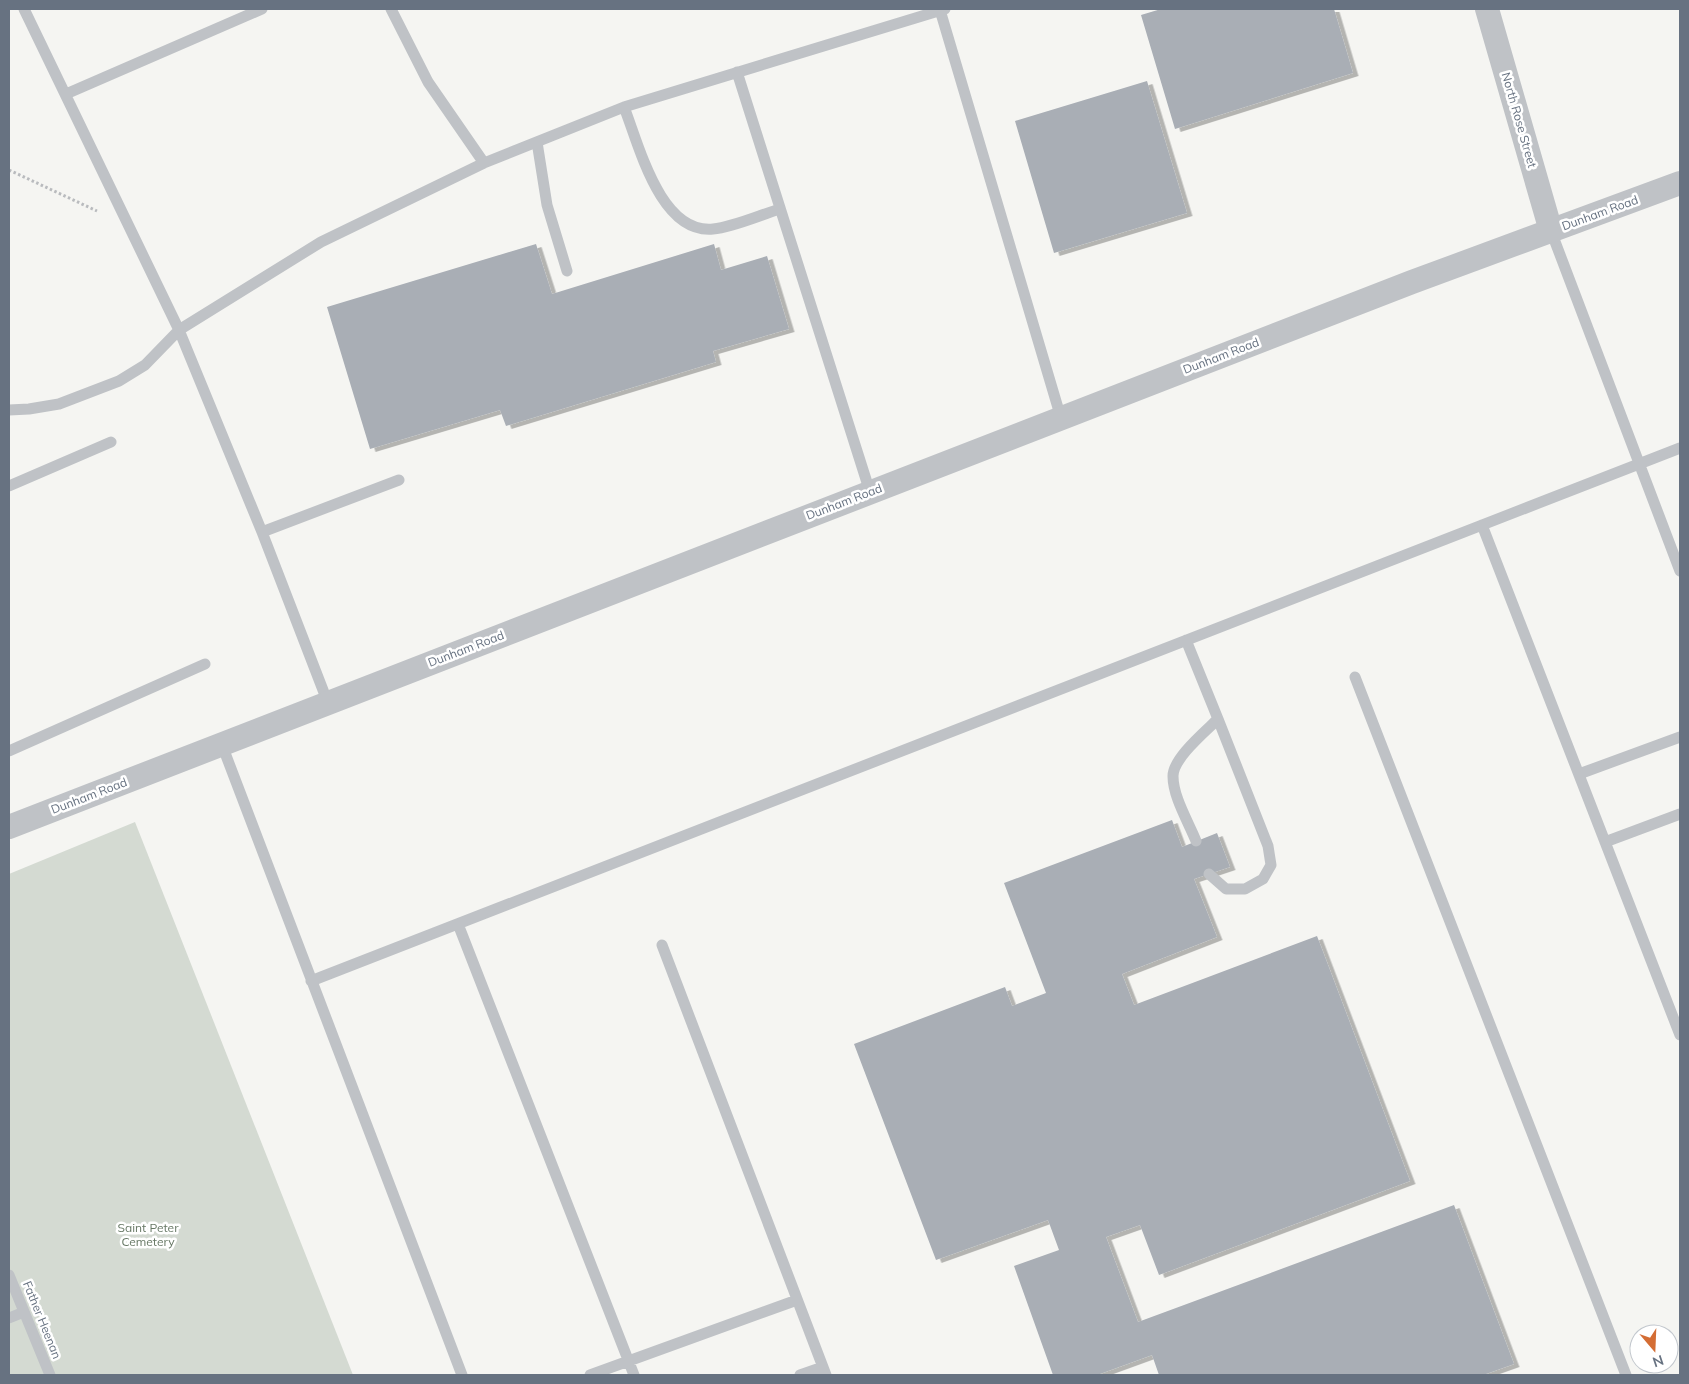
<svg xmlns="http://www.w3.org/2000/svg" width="1689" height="1384" viewBox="0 0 1689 1384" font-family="Mulish,sans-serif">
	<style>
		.green { fill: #d4dad2 }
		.building { fill: #a9aeb5; filter: url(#shadow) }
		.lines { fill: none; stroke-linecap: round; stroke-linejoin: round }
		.path { stroke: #b9bbbe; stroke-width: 3; stroke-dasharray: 2.5 2.5; stroke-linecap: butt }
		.lane { stroke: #bfc2c6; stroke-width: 11 }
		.street { stroke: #bfc2c6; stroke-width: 24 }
		.labels { text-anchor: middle; stroke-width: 5; stroke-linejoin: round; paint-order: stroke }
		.street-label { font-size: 12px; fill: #677281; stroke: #fff }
		.park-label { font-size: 12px; fill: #677865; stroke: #fff }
	</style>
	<defs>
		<filter id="shadow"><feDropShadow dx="5.5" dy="3" stdDeviation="0" flood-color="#0004"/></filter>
	</defs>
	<rect width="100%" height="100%" fill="#f5f5f2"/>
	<path class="green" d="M135 822 353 1375H9V874Z"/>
	<path class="building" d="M1161 9H1334L1353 73 1175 129 1141 15Z
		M1147 81 1187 213 1054 253 1015 121Z
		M536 244 552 294 714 244 721 270 767 256 789 329 713 351 716 362 506 426 500 410 370 449 327 307Z
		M1172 820 1182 847 1217 833 1230 867 1194 879 1217 937 1122 974 1134 1005 1317 936 1410 1181 1159 1275 1140 1225 1106 1237 1138 1322 1454 1205 1514 1364 1483 1375H1159L1152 1355 1097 1375H1053L1014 1266 1059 1250 1048 1220 936 1260 854 1044 1005 987 1012 1006 1046 993 1004 883Z"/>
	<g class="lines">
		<path class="path" d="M9 170 97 211"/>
		<path class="lane" d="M24 9 179 330 262 532 328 703
			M391 9 428 82 484 163
			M940 10 1061 418
			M737 72 870 492
			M66 94 262 9
			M624 107C639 145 660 234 713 229 734 227 760 215 780 209
			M537 142 547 205 567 271
			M1551 231 1680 571
			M9 410 29 409 59 404 119 381 145 365 179 330 321 242 484 163 624 107 945 9
			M9 486 111 442
			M1482 525 1680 1035
			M262 532 399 480
			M1186 640 1218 719
			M1355 677 1626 1375
			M222 745 462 1375
			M9 751 205 664
			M1579 774 1680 737
			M1196 841C1188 821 1173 797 1173 776 1173 758 1206 731 1218 719L1268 846 1271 865 1263 879 1245 889H1226L1209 874
			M1605 842 1680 814
			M458 924 634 1375
			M662 945 826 1375
			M311 981 1680 448
			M9 1275 50 1375
			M9 1318 24 1312
			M590 1375 797 1300
			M800 1375 823 1367"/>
		<path class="street" d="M1487 9 1551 231
			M9 827 1412 282 1680 183"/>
	</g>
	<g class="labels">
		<g class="street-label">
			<text transform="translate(1519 120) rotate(74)" y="4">North Rose Street</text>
			<text transform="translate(1600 213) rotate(-20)" y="4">Dunham Road</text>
			<text transform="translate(1221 356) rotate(-21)" y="4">Dunham Road</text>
			<text transform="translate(844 502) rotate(-21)" y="4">Dunham Road</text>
			<text transform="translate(466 649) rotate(-21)" y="4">Dunham Road</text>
			<text transform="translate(89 796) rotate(-21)" y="4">Dunham Road</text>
			<text transform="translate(42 1320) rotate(68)" y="4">Father Heenan</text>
		</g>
		<g class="park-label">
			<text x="148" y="1232">Saint Peter<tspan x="148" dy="14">Cemetery</tspan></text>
		</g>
	</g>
	<rect width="1689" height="1384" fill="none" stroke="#677281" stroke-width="20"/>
	<g transform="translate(1654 1349) rotate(161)"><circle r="24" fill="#ffffff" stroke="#c2c7cd"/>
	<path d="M0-4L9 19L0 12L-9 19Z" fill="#d46d34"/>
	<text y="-8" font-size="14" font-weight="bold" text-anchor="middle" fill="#677281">N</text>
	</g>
</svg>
